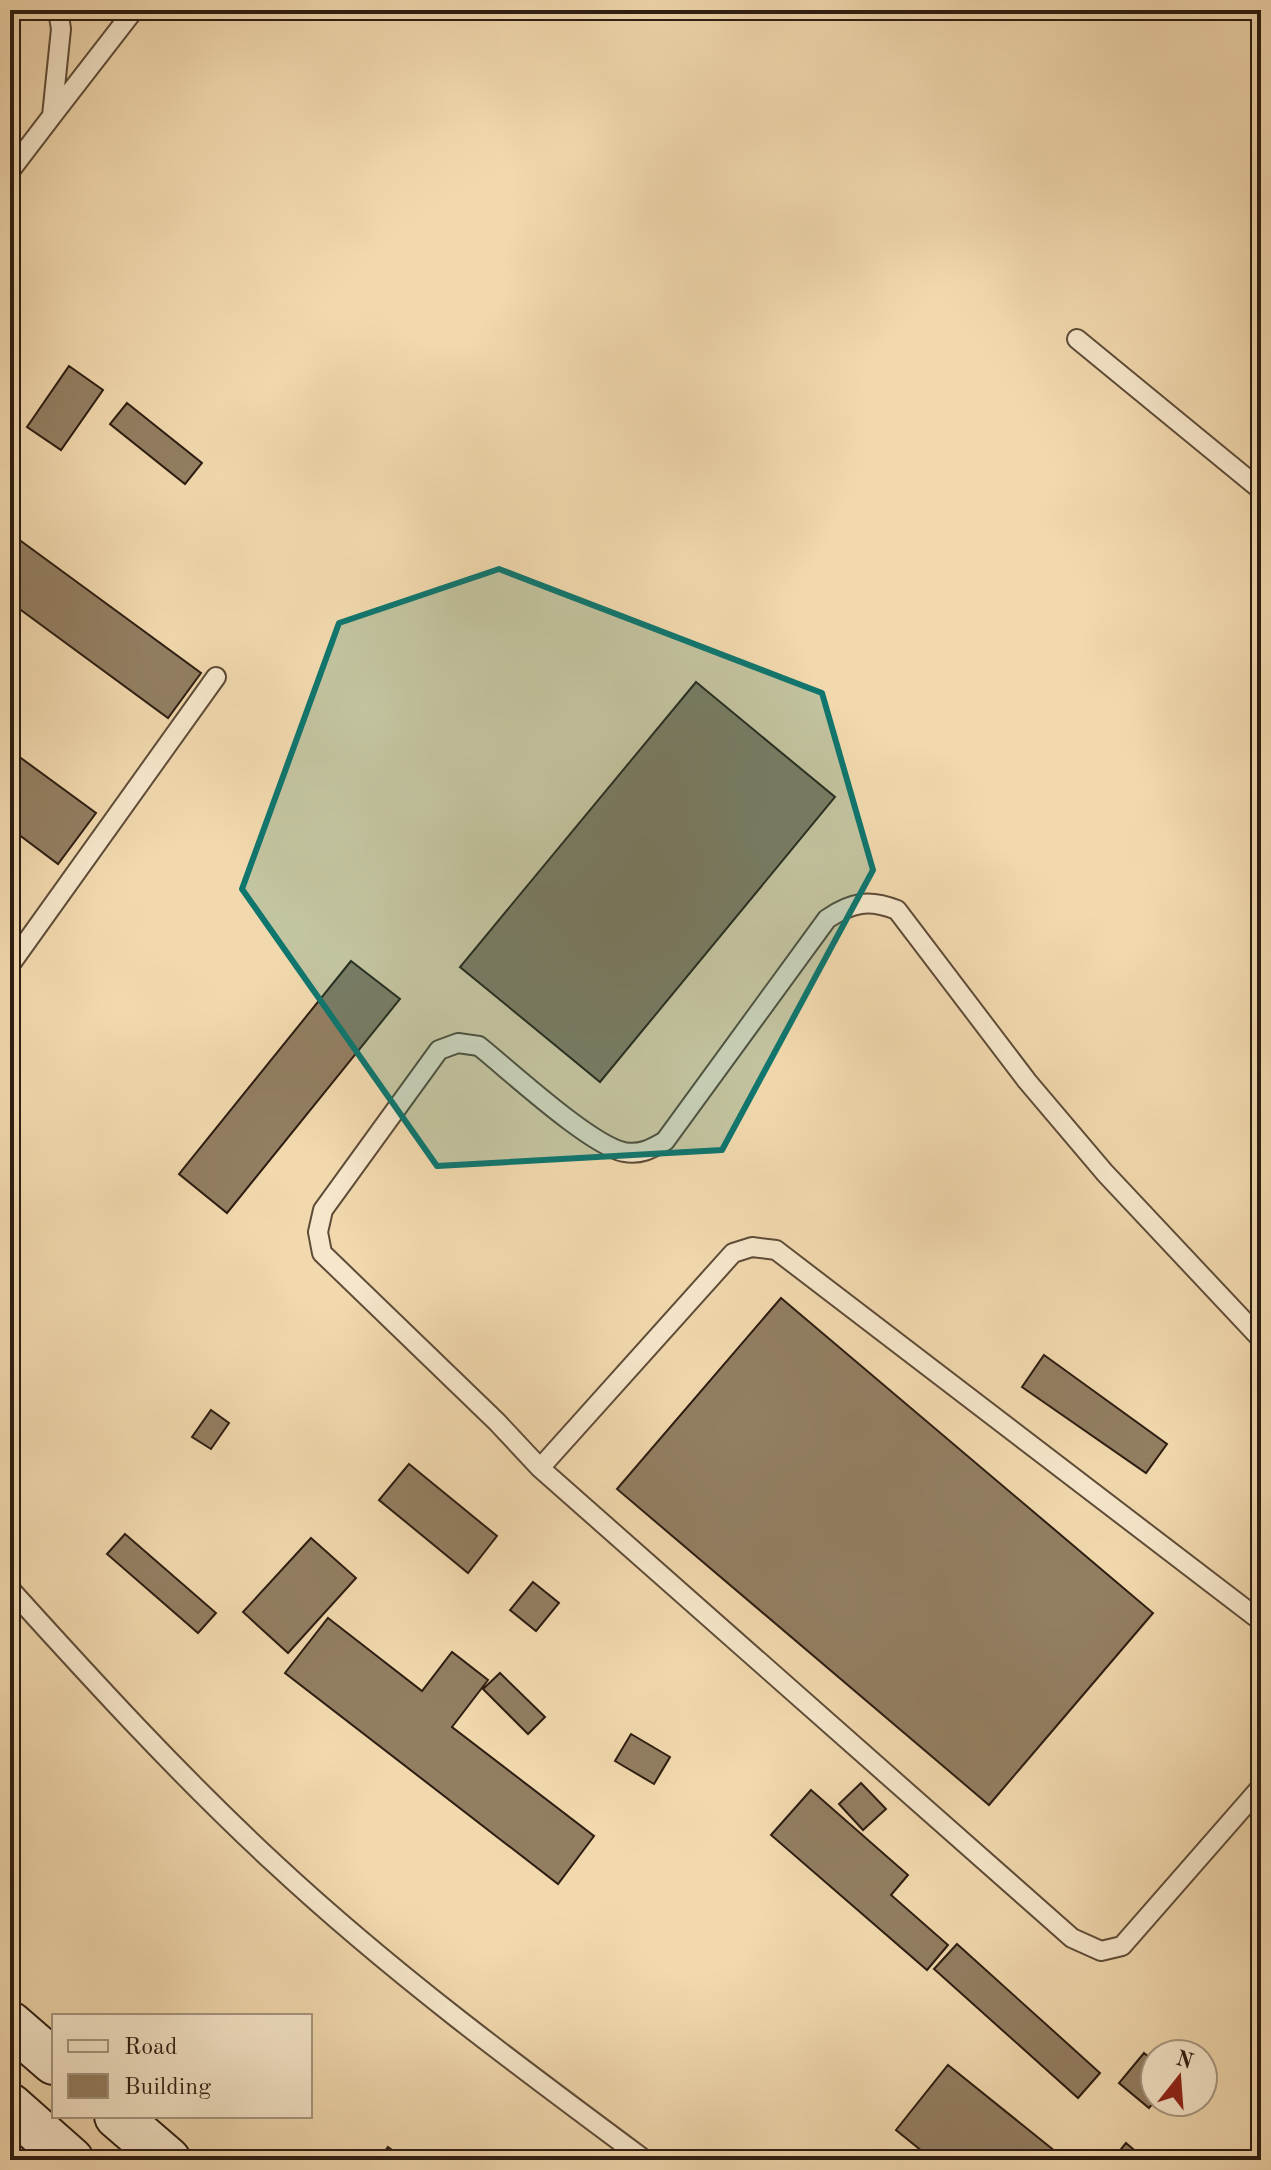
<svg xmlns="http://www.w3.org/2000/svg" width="1271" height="2170" viewBox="0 0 1271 2170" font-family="'Old Standard TT',serif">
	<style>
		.building { fill: #937e62; stroke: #2d1d11; stroke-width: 2 }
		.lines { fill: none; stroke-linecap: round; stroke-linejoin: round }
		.service-casing { stroke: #5e4c38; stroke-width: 22 }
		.secondary-casing { stroke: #2d1d11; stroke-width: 48 }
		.service { stroke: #f6e6ca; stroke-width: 18 }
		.secondary { stroke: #f6e6ca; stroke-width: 44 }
		.marked { fill: #0f766e; fill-opacity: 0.2; stroke: #0f766e; stroke-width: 6; stroke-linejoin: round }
	</style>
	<rect width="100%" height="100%" fill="#f1d8ad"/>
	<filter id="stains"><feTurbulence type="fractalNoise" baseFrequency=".0025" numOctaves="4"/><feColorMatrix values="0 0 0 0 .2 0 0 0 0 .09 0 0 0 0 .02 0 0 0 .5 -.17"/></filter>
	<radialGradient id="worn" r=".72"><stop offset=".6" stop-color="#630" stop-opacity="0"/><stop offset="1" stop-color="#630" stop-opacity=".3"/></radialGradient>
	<path class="building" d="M69 366 103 390 61 450 27 427Z
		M127 403 202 463 185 484 110 424Z
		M10 533 201 673 168 718 10 602Z
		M696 682 835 797 600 1082 460 967Z
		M10 750 96 813 58 864 10 828Z
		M351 961 400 999 227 1213 179 1174Z
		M781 1298 1153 1613 989 1805 617 1489Z
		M1044 1355 1167 1444 1146 1473 1022 1387Z
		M211 1410 229 1423 211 1449 192 1437Z
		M409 1464 497 1536 468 1573 379 1500Z
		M125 1534 216 1613 198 1633 107 1554Z
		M311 1538 356 1578 288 1653 243 1612Z
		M533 1582 559 1603 536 1631 510 1610Z
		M328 1618 422 1691 452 1652 488 1680 452 1727 594 1836 558 1884 285 1673Z
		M500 1673 545 1717 528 1734 483 1689Z
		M631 1734 670 1757 654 1784 615 1761Z
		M861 1783 886 1809 863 1830 839 1804Z
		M811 1790 908 1875 891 1895 948 1945 927 1970 771 1835Z
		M957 1944 1100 2073 1078 2098 934 1969Z
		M1144 2053 1155 2062V2101L1149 2108 1119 2083Z
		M948 2065 1066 2160H933L896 2130Z
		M1126 2143 1146 2160H1112Z
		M388 2147 406 2160H378Z"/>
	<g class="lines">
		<defs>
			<path id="service" d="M52 116 134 10
				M10 171 52 116 61 29 58 10
				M1077 339 1261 490
				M10 965 216 677
				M1261 1339 1105 1173 1027 1081 897 910C869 899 852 902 827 919L665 1141C651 1149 641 1155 624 1152 590 1145 510 1071 479 1046L458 1043 439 1050 323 1210 318 1232 322 1253 497 1422 540 1468 1072 1938 1101 1951 1122 1946 1261 1787
				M540 1468 733 1253 752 1247 776 1250 1261 1621
				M10 1589C95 1683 181 1777 275 1864 391 1972 518 2066 645 2160"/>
			<path id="secondary" d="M10 2024 54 2062
				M10 2106 71 2160
				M117 2116 168 2160"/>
		</defs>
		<use href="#service" class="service-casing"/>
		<use href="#secondary" class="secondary-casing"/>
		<use href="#service" class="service"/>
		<use href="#secondary" class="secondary"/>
	</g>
	<path class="marked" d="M499 569 822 693 873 870 722 1150 437 1166 242 889 339 623Z"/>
	<rect width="1271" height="2170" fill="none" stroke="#f1d8ad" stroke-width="40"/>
	<rect x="12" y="12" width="1247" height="2146" fill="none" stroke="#2d1d11" stroke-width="4"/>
	<rect x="20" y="20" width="1231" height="2130" fill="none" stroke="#2d1d11" stroke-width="2"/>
	<rect x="52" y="2014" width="260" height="104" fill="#f6e6ca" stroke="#a69680" stroke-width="2"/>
	<rect x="68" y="2040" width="40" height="12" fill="#f6e6ca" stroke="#a69680" stroke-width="2"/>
	<text x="124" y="2054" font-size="24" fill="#2d1d11">Road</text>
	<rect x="68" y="2074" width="40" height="24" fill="#937e62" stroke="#a69680" stroke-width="2"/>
	<text x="124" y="2094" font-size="24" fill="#2d1d11">Building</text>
	<g transform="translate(1179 2078) rotate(17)"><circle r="38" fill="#f6e6ca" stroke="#a69680" stroke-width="2"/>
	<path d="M0-6L14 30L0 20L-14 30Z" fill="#8f2418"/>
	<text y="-12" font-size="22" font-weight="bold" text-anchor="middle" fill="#2d1d11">N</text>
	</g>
	<rect width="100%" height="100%" filter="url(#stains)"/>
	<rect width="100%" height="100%" fill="url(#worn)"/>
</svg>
